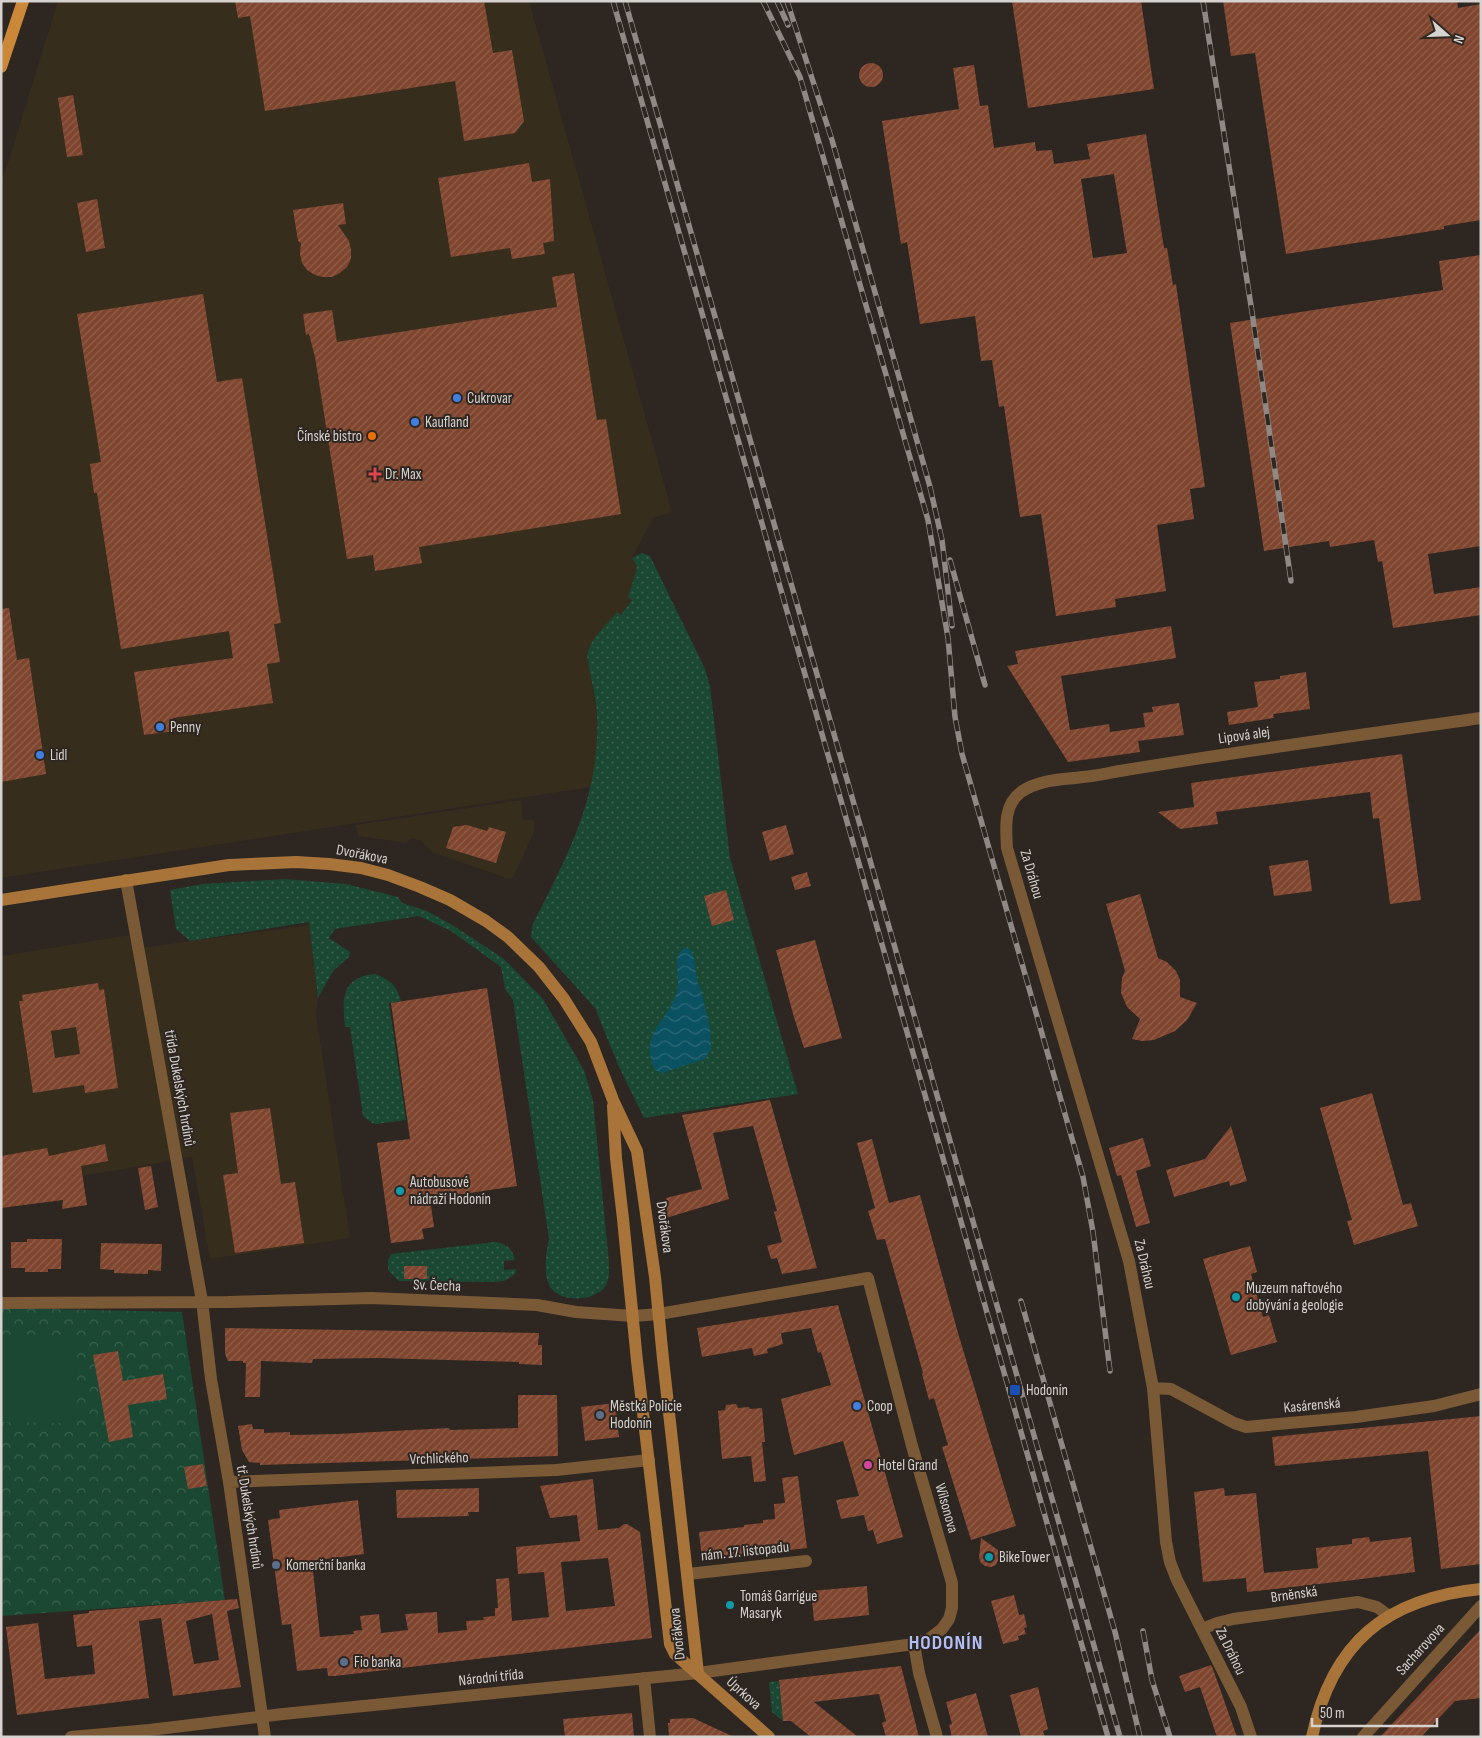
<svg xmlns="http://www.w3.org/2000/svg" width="1482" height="1738" viewBox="0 0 1482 1738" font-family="'Sofia Sans Condensed',sans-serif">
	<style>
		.commercial { fill: #372d1d }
		.grass { fill: url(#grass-dots) }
		.park { fill: url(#park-crowns) }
		.pitch { fill: #1a4833 }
		.water { fill: url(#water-waves) }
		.building { fill: url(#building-hatch); fill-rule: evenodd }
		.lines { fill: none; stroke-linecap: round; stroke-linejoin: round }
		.street { stroke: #7a5936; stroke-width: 12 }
		.secondary { stroke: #a87439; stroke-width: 12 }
		.primary { stroke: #cc8839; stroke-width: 12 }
		.rail-casing { stroke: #8f8986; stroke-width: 5.5 }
		.rail { stroke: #2d2621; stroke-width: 4; stroke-dasharray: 11; stroke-linecap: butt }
		.shop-dot { fill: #3f7fe0; stroke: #2d2621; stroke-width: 2 }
		.food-dot { fill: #e8710a; stroke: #2d2621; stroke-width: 2 }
		.health-dot { fill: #e0444e; stroke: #2d2621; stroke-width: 2 }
		.culture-dot { fill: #0f9aa8; stroke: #2d2621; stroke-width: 2 }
		.transit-dot { fill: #1a4fb4; stroke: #2d2621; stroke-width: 2 }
		.service-dot { fill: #5c6f8a; stroke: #2d2621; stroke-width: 2 }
		.hotel-dot { fill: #d1479c; stroke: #2d2621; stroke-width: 2 }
		.labels { text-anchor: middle; stroke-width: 4; stroke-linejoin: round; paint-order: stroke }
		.poi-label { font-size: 15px; fill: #d6d2cf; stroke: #2d2621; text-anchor: start }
		.street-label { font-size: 15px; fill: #d6d2cf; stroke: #2d2621 }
		.district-label { font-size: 20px; font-weight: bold; letter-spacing: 1px; fill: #b2bef6; stroke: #2d2621 }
	</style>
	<defs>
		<pattern id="grass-dots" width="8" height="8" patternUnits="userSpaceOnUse" patternTransform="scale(1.25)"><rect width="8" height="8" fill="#1a4833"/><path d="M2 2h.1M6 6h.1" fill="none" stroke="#3b6250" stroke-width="1.8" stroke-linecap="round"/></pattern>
		<pattern id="park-crowns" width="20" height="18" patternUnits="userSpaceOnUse" patternTransform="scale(1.25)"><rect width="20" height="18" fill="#1a4833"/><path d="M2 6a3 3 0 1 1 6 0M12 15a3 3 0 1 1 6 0" fill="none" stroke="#3b6250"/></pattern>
		<pattern id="water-waves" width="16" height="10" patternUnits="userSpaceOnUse" patternTransform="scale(1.25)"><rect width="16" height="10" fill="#0a5162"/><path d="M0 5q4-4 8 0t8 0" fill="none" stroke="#2d6977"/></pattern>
		<pattern id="building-hatch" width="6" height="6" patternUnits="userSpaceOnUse" patternTransform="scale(1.25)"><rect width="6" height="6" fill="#7f452e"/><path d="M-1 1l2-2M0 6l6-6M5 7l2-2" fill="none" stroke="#905f4b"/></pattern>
	</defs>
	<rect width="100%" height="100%" fill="#2d2621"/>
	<path class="commercial" d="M58 1H529L672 512 653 518 632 558 637 566 632 599 621 615 618 613 588 649 587 656 597 715V751L591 787 1 878V181L8 163Z
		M521 800 523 820H534V832L513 878H506L432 852 421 841 412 838 406 843 358 836 356 825Z
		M309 925 318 998 316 1013 350 1238 210 1259 192 1157 8 1189 1 1139V956L136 934 139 948Z"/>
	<path class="grass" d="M642 553 650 556 705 669 710 686 730 858 798 1094 644 1118 619 1067 595 1008 531 937 532 926C567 856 600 798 597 717 596 697 590 676 587 656 590 638 606 626 617 612L621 615 632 600 628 597 636 572 637 566 632 558Z
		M285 879 346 884 398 897 402 903 427 911 454 926 504 959 543 999 584 1070 593 1100 609 1262C609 1271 610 1281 604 1288 592 1302 558 1303 549 1285 543 1270 546 1253 549 1239L513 1000 505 989 501 967 451 931 419 916 335 929 329 938 350 952 349 957 333 971 318 998 309 922 190 941 176 929 170 890 203 884Z
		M375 974C390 980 397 985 401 1001L389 1003 406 1120 376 1124 372 1123 363 1116 350 1027H345C342 1000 341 977 375 974Z
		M495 1242C506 1243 513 1249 515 1260L504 1261V1270L516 1269 515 1274 504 1281 493 1282 399 1281 388 1270V1260L391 1254Z
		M779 1681 783 1721 772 1712 769 1682Z"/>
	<path class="park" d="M1 1308 182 1312 225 1600 1 1616Z"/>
	<path class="pitch" d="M1 1335H76L74 1423 1 1422Z"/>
	<path class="water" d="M684 948 690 949 694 958 697 981 701 989 710 1029 711 1048 705 1059 662 1073 655 1070C636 1030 675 1019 678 984 679 972 672 957 684 948Z"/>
	<path class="building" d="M235 1H484L493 53 512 50 524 121 515 133 464 141 455 81 265 111 250 16 238 18Z
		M1012 1H1141L1154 89 1028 108Z
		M1223 1H1457L1458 8 1481 4V220L1444 226V229L1286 254 1255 53 1231 56Z
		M859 75a12 12 0 1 1 24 0a12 12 0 1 1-24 0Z
		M974 65 980 106 988 105 994 148 1035 142 1036 151 1052 150 1054 164 1090 159 1087 144 1146 134 1164 248H1167L1173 285 1176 284 1205 487 1190 489 1194 519 1157 525 1166 591 1115 599 1116 607 1056 616 1041 514 1020 517 1004 406 999 407 992 360 981 361 975 316 920 324 907 242 901 244 882 121 959 109 953 68ZM1114 174 1127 253 1093 258 1081 179Z
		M73 95 83 155 67 157 58 98Z
		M529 163 532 182 550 179 554 241 543 243 545 254 512 259 510 248 451 257 438 178Z
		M97 199 105 248 86 252 77 203Z
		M343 203 346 224 338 225 349 241 351 250V259L347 267 340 273 332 277H323L315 275 307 270 302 263 300 254 301 243 298 241 293 210Z
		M1481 255V546L1428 554 1434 594 1481 587V615L1393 628 1382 561 1378 562 1374 540 1330 547 1329 541 1264 551 1230 323 1443 290 1439 261Z
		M574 273 597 420 606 419 621 514 419 547 422 563 375 571 373 555 347 559 315 357 309 334 306 335 303 314 332 310 337 342 557 307 552 277Z
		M203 294 217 382 242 378 281 623 274 624 280 662 267 664 273 703 173 718 175 731 144 735 134 672 233 658 229 631 121 649 97 493H94L90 464 101 462 77 314Z
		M9 608 17 660 29 658 46 774 1 782V609Z
		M1171 626 1176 658 1061 676 1070 730 1109 724 1110 732 1145 727 1143 713 1153 712 1152 707 1179 703 1184 735 1138 741 1140 752 1068 762 1007 666 1018 664 1015 651Z
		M1306 672 1310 709 1273 714 1274 718 1229 725 1227 712 1258 707 1254 682 1280 679V676Z
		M1402 754 1421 900 1390 904 1379 818 1373 819 1370 792 1216 812 1218 824 1180 829 1158 812 1194 807 1191 783Z
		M467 825 487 831 489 827 506 832 496 863 446 848 453 827Z
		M786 825 794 854 770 861 762 832Z
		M1308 860 1312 891 1274 896 1269 866Z
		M807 872 811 886 795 890 791 877Z
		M726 890 734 920 712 926 704 896Z
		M1140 894 1158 958 1167 962 1176 971 1180 980V997L1197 1003 1187 1020 1175 1031 1154 1040 1142 1041 1132 1039 1140 1019 1127 1007 1121 993 1122 978 1125 971 1106 904Z
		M815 940 842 1038 804 1048 793 1014 776 950Z
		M98 983 99 990 104 989 118 1088 85 1093 84 1085 33 1093 19 1001H23L22 995ZM76 1027 80 1054 55 1058 51 1031Z
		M487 988 517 1186 430 1199 434 1227 422 1229 424 1239 391 1243 377 1143 410 1139 391 1003Z
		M1372 1093 1403 1205 1411 1203 1418 1226 1354 1245 1347 1221 1352 1220 1320 1108Z
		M770 1100 808 1235 817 1268 782 1274 777 1258 771 1259 767 1246 782 1242 774 1212 777 1211 753 1126 713 1133 729 1199 666 1218V1198L702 1189 682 1115Z
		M270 1108 281 1184 295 1182 304 1243 235 1253 223 1175 238 1173 230 1113Z
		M1231 1126 1247 1181 1230 1186 1229 1181 1174 1197 1166 1170 1205 1159Z
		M1143 1138 1151 1166 1136 1171 1150 1223 1136 1227 1121 1175 1117 1176 1109 1148Z
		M872 1139 889 1203 920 1195 958 1333 1016 1526 971 1540 942 1447 948 1445 934 1398 929 1400 922 1374 923 1373 885 1239 877 1240 868 1211 875 1208 857 1143Z
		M105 1144 108 1161 81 1166 87 1205 62 1209 63 1200 1 1208V1156L47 1148 49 1156Z
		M151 1166 158 1207 145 1210 138 1168Z
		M27 1239H62L61 1269H48V1272H25V1268H11V1242H27Z
		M101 1243 162 1244 161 1271 148 1270V1274L114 1273V1270L100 1269Z
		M1250 1246 1257 1272 1251 1274 1263 1317 1269 1315 1277 1342 1231 1355 1203 1259Z
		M404 1266H427V1279H404Z
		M838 1305 903 1537 877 1544 873 1530 868 1531 864 1515 841 1519 836 1500 859 1496 843 1441 794 1455 781 1399 831 1385 821 1352 818 1353 811 1328 781 1333 783 1344 767 1349 768 1353 754 1356 752 1348 702 1357 697 1328Z
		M225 1328 539 1333 538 1345H542V1365L519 1364V1362L378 1358 313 1359 312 1363 261 1361 260 1397H245L246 1363H243V1361H228L225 1354Z
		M118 1351 123 1381 163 1374 167 1399 128 1405 133 1437 109 1442 93 1355Z
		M518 1395H557L558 1456 260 1465V1463L249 1462 242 1450 238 1426 252 1424 253 1429H264V1433L290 1432V1435L337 1434 449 1428 450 1430 518 1428Z
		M615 1403 619 1437 585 1441 581 1407Z
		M736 1404 738 1408 749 1407 750 1409 762 1408 765 1442H762L766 1481 754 1482 751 1456 722 1459 718 1411 725 1410 726 1405Z
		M1481 1416V1564L1441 1569 1428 1451 1275 1466 1272 1437Z
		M203 1464 207 1486 188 1489 184 1467Z
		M798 1476 807 1548 702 1560 699 1532 744 1527V1525L763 1523V1520L775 1519 774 1504 785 1503 782 1478Z
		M593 1479 598 1530 619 1528 624 1524H627L640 1532 652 1638 335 1676H328L327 1668 297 1671 291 1624 282 1625 268 1520 280 1518 279 1510 358 1500 364 1554 312 1561 320 1637 354 1634 353 1631 362 1630 360 1616 379 1614 381 1633 408 1630 405 1614 437 1612 438 1633 467 1630 466 1621 484 1620 483 1617 495 1616V1608H498L496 1579 509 1578 512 1621 549 1617 544 1572 518 1574 516 1547 580 1541 577 1515 550 1518 540 1486ZM608 1558 615 1606 566 1611 561 1562Z
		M479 1488V1512H468L469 1516 397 1518 396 1490Z
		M1224 1488 1225 1496 1256 1493 1264 1573 1318 1568 1316 1548 1352 1544V1539L1369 1537 1370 1542 1411 1537 1415 1572 1354 1580 1247 1592 1246 1578 1203 1582 1194 1492Z
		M981 1538 998 1550 1000 1555 996 1565 991 1567 985 1566 981 1563 979 1558Z
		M867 1586 869 1615 814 1621 811 1591Z
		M1014 1595 1019 1615 1024 1614 1027 1627 1024 1628 1026 1634 1018 1636 1019 1640 1003 1644 991 1601Z
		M237 1599 239 1608 227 1611 241 1687 173 1696 161 1618 139 1621 149 1698 17 1715 6 1627 38 1623 45 1679 95 1674 92 1645 77 1647 73 1615 89 1613V1611ZM212 1614 219 1660 194 1664 186 1621Z
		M1481 1629V1698L1455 1701 1421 1737H1380Z
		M1211 1665 1213 1669 1237 1737H1217L1200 1687 1185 1692 1179 1676Z
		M901 1666 919 1737H886L882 1723 886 1721 879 1694 814 1702 858 1737H811L791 1721H783L779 1680Z
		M1038 1687 1048 1729 1043 1731 1045 1737H1021L1010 1695Z
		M976 1693 988 1737H952L949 1725 952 1724 946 1702Z
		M632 1713 634 1737H565L563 1719Z
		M693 1718 734 1737H669L668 1723H670V1719Z"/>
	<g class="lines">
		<path class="street" d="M126 880 202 1301 211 1379 229 1482 265 1737
			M1 1303 228 1302 371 1298 537 1305 576 1312 633 1316 659 1314 868 1278 912 1446 952 1583V1608L949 1619 942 1629 929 1639 914 1644 698 1673 283 1714 149 1730 71 1737
			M1153 1388 1171 1389 1234 1423 1246 1427 1356 1417 1434 1406 1481 1394
			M229 1482 556 1470 649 1460
			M688 1574 806 1561
			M1202 1629 1217 1623 1233 1619 1358 1602 1377 1607 1389 1616
			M914 1644 919 1673 937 1737
			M644 1678 650 1737
			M1251 1737 1241 1707 1177 1580 1170 1562 1166 1542 1153 1388 1129 1261 1007 848C1006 829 1003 805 1021 792 1040 779 1061 780 1083 777 1095 776 1108 773 1120 771 1240 751 1360 735 1481 718
			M1363 1737 1481 1606"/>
		<path class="secondary" d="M1 900 229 865 296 862 329 864 361 868 388 875 420 887 450 900 486 921 508 937 539 967 564 999 591 1042 613 1100 637 1151 655 1277 663 1359 698 1673
			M613 1106 616 1158 623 1219 637 1361 670 1644 675 1654 769 1737
			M1312 1737C1332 1643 1386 1598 1481 1589"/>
		<path class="primary" d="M1 67 23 1"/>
		<defs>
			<path id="rail" d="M613 1 1108 1737
				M625 1 1120 1737
				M763 1 800 77 928 520 948 638 955 717 962 754 1083 1177 1093 1232 1110 1371
				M777 1 788 25
				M787 1 832 140 930 487 942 540 952 626
				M1203 1 1252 312 1291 581
				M950 560 985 685
				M1021 1301 1115 1632 1140 1737
				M1143 1631 1152 1680 1170 1737"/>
		</defs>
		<use href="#rail" class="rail-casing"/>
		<use href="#rail" class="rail"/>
	</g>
	<g class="shop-dot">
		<circle cx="457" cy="398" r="5"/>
		<circle cx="415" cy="422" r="5"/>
		<circle cx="160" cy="727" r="5"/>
		<circle cx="40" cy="755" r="5"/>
		<circle cx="857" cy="1406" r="5"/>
	</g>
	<circle class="food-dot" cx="372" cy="436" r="5"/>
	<path class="health-dot" d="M372.5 466.5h5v5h5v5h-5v5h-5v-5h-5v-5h5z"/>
	<g class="culture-dot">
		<circle cx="400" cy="1191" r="5"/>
		<circle cx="1236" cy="1297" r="5"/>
		<circle cx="989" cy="1557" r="5"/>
		<circle cx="730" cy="1605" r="5"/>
	</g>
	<rect class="transit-dot" x="1009" y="1384" width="12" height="12" rx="2.5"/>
	<g class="service-dot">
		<circle cx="600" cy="1415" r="5"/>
		<circle cx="276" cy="1565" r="5"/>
		<circle cx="344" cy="1662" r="5"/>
	</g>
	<circle class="hotel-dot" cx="868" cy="1465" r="5"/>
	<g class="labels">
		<g class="poi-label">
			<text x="467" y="403">Cukrovar</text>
			<text x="425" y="427">Kaufland</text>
			<text x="362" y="441" text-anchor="end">Čínské bistro</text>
			<text x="385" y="479">Dr. Max</text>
			<text x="170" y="732">Penny</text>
			<text x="50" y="760">Lidl</text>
			<text x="410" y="1187">Autobusové<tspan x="410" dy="17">nádraží Hodonín</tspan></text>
			<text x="1246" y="1293">Muzeum naftového<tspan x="1246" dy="17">dobývání a geologie</tspan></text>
			<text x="1026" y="1395">Hodonín</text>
			<text x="610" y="1411">Městká Policie<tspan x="610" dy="17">Hodonín</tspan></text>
			<text x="867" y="1411">Coop</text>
			<text x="878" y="1470">Hotel Grand</text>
			<text x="999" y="1562">BikeTower</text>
			<text x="286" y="1570">Komerční banka</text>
			<text x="740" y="1601">Tomáš Garrigue<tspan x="740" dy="17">Masaryk</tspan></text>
			<text x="354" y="1667">Fio banka</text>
		</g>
		<g class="street-label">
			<text transform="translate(1244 735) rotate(-8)" y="5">Lipová alej</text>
			<text transform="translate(362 854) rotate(11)" y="5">Dvořákova</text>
			<text transform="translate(1032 874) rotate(74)" y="5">Za Dráhou</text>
			<text transform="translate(180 1088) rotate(80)" y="5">třída Dukelských hrdinů</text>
			<text transform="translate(665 1227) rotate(82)" y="5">Dvořákova</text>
			<text transform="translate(1145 1264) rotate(77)" y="5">Za Dráhou</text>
			<text transform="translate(437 1285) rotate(2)" y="5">Sv. Čecha</text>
			<text transform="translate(1312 1405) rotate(-5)" y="5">Kasárenská</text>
			<text transform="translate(439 1458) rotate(-2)" y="5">Vrchlického</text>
			<text transform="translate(947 1508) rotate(74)" y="5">Wilsonova</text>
			<text transform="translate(250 1517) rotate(81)" y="5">tř. Dukelských hrdinů</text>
			<text transform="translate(745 1551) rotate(-6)" y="5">nám. 17. listopadu</text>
			<text transform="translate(1294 1594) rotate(-8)" y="5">Brněnská</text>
			<text transform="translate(677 1634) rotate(-96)" y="5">Dvořákova</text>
			<text transform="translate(1420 1649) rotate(-48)" y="5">Sacharovova</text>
			<text transform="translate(1231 1651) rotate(64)" y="5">Za Dráhou</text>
			<text transform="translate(491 1677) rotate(-6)" y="5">Národní třída</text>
			<text transform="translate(744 1693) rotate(42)" y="5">Úprkova</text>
		</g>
		<g class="district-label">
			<text x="946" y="1649">HODONÍN</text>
		</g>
	</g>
	<rect width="1482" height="1738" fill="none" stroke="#d6d2cf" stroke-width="5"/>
	<g transform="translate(1447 35) rotate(110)" stroke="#2d2621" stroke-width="4" paint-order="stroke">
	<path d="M0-4L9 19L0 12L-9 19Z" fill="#d6d2cf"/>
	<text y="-8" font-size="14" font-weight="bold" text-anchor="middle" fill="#d6d2cf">N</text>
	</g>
	<path d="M1312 1718v8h125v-8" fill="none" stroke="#d6d2cf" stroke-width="2.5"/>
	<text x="1320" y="1718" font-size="15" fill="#d6d2cf" stroke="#2d2621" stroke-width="4" paint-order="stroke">50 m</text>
</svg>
